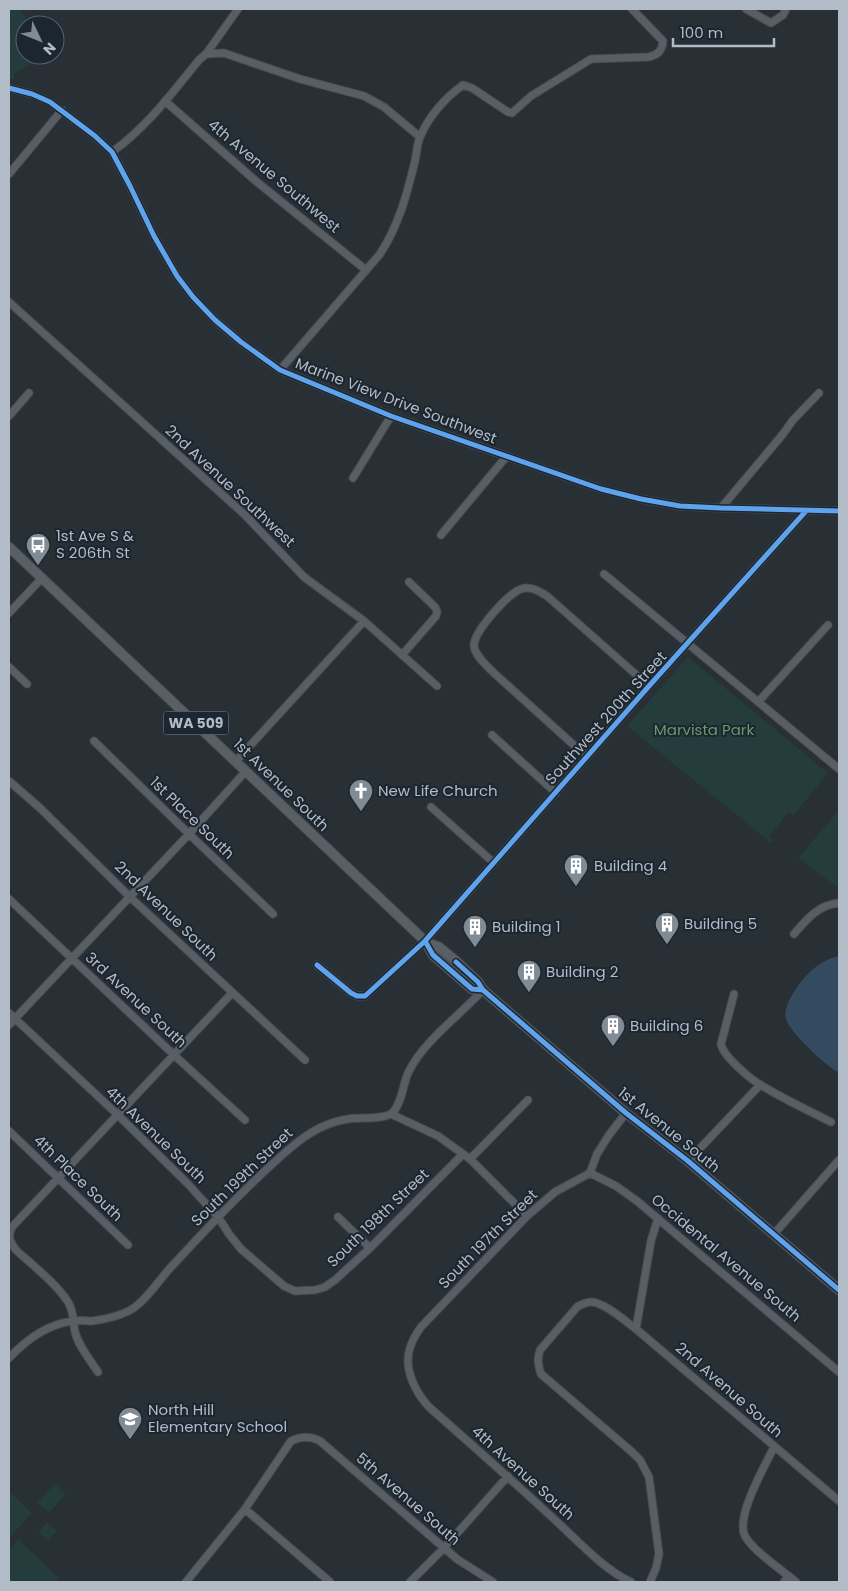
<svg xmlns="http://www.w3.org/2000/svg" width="848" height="1591" viewBox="0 0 848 1591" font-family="Poppins,sans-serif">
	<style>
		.green { fill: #253c3c }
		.water { fill: #344a5f }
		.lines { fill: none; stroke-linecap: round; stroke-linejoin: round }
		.minor-casing { stroke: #464b50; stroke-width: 9 }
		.major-casing { stroke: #454c52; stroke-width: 11 }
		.minor { stroke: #585e64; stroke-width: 7 }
		.major { stroke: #5a5f66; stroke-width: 9 }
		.cycleway-casing { stroke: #1b2630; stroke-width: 8 }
		.cycleway { stroke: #60a3ed; stroke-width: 5 }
		.labels { text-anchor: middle; stroke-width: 4; stroke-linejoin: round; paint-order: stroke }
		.shield { fill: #1b2630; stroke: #848f9a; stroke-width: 1 }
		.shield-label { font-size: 14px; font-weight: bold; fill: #b1bcc7 }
		.street-label { font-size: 15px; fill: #b1bcc7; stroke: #1b2630 }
		.poi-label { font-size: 15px; fill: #b1bcc7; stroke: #1b2630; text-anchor: start }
		.park-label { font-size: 15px; fill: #68996e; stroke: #1b2630 }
	</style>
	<rect width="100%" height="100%" fill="#282f35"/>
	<path class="green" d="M9 9H20L30 25H25V55H36L37 60 14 74V79L9 78Z
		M688 657 828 773 794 815 789 812 769 836 773 840 771 843 627 726Z
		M839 810V888L798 858Z
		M55 1483 66 1494 49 1513 37 1503Z
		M9 1491 32 1513 9 1538Z
		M47 1522 57 1531 48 1541 38 1532Z
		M18 1539 59 1578 55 1582H9V1550Z"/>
	<path class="water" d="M839 956V1073C825 1065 791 1034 786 1019 781 1006 803 977 812 970 820 963 829 958 839 956Z"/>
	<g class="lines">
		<defs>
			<path id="minor" d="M746 9 771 23 783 15 786 9
				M206 54 224 53 300 79 364 96 384 107 420 137
				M9 88 32 94 50 102 95 136 112 152 130 186 154 236 177 276 193 297 215 320 241 342 280 370 391 416 601 489 641 499 680 506 721 508 839 511
				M165 101 257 182 366 270
				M112 152C146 128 172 93 199 60L206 54 238 9
				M9 174 62 110
				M9 302 245 515 304 577 364 621 437 686
				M280 370 380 254C399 225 407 194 415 161 417 152 417 142 421 135 429 116 446 97 463 85L472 88 508 112 512 113 531 96 591 59 648 57C657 55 662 52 663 41L632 9
				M9 416 29 393
				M353 478 391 416
				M721 508 783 434 793 420 819 393
				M441 535 506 457
				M604 574 839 769
				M9 613 42 578
				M402 655 436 616 437 612 435 607 409 582
				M9 667 27 684
				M758 702 828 625
				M492 735 556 793
				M94 741 189 834 273 914
				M587 757 494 673C487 666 474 655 474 645 475 630 508 594 521 589 531 586 539 591 547 596L649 686
				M236 761 364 621
				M9 781 40 808 130 897 305 1060
				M431 807 494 863
				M9 899 174 1055 245 1120
				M794 934C807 919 818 905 839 903
				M317 965 351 993 357 996H365L425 941 649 686 806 511
				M734 994 721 1044C723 1056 750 1079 761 1085 783 1099 808 1110 831 1122
				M9 1013 118 1115 188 1184 218 1217 229 1234 241 1249 284 1286 295 1291 315 1290 325 1287 335 1280 370 1248 463 1154
				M9 1025 189 834 246 771
				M626 1113 609 1135 597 1154 590 1173 555 1192 527 1216 421 1327C416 1334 412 1341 410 1348 403 1369 416 1393 429 1407 471 1444 513 1481 554 1519 576 1539 604 1570 631 1582
				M391 1114 438 1136 470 1159 527 1216
				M9 1131 128 1245
				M470 1159 528 1100
				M688 1161 760 1085
				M590 1173 616 1186 637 1201 839 1372
				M338 1217 370 1248
				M774 1234 839 1160
				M636 1329 651 1241 658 1218
				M9 1358C26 1340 47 1324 73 1321 79 1320 86 1321 92 1321 106 1319 123 1316 135 1307 150 1296 160 1278 173 1265 207 1228 242 1191 280 1157 300 1139 320 1123 348 1119 360 1117 383 1120 392 1113 402 1105 403 1082 409 1071 424 1041 460 1015 483 990
				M98 1372C90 1360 79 1347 75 1332 73 1322 74 1311 68 1302 57 1284 32 1265 16 1250 10 1242 7 1236 12 1227L232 993
				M774 1447C765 1466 735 1517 745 1536 753 1551 782 1570 796 1582
				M245 1509 330 1582
				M186 1582 245 1509 291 1441C302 1436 310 1436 320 1441L457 1559 493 1582
				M410 1582 444 1548 508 1476
				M650 1582 656 1568 659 1554 649 1477 640 1460 632 1452 541 1374C538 1365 537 1359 540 1350L578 1306C582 1305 586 1302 590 1302 603 1301 625 1321 636 1329L839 1501
				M784 1582 789 1576"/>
			<path id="major" d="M9 547 425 941 433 955 472 989 483 990
				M425 942 439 947 457 962 478 982 483 990 626 1113 688 1161 839 1290"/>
		</defs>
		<use href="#minor" class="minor-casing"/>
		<use href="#major" class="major-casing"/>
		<use href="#minor" class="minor"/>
		<use href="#major" class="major"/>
		<defs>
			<path id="cycleway" d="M9 88 32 94 50 102 95 136 112 152 130 186 154 236 177 276 193 297 215 320 241 342 280 370 391 416 601 489 641 499 680 506 721 508 839 511
				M425 941 433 955 472 989 483 990
				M456 962 478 982 483 990 626 1113 688 1161 839 1290
				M317 965 351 993 357 996H365L425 941 649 686 806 511"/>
		</defs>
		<use href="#cycleway" class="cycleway-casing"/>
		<use href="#cycleway" class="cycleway"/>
	</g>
	<defs>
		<symbol id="bus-pin" viewBox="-11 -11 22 30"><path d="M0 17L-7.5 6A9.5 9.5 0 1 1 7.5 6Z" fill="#818b94" stroke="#1b2630"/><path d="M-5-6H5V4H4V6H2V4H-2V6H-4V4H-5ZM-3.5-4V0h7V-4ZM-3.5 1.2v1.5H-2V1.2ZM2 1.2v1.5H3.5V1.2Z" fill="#fff"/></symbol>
		<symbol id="church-pin" viewBox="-11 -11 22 30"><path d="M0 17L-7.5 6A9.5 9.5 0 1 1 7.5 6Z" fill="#818b94" stroke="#1b2630"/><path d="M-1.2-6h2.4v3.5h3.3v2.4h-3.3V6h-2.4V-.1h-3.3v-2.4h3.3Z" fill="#fff"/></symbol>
		<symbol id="building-pin" viewBox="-11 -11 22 30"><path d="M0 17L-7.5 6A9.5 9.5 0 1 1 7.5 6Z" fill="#818b94" stroke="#1b2630"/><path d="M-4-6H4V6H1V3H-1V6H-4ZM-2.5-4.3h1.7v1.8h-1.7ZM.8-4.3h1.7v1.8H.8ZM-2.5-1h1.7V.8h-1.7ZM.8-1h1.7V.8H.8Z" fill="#fff"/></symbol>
		<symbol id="school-pin" viewBox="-11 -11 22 30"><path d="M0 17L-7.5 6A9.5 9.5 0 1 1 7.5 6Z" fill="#818b94" stroke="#1b2630"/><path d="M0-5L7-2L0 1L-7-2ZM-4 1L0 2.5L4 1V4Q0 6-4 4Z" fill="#fff"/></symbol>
	</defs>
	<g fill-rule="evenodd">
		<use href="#bus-pin" x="24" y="531" width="28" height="38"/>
		<use href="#church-pin" x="347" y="777" width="28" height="38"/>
		<use href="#building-pin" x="562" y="852" width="28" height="38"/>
		<use href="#building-pin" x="653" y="910" width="28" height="38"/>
		<use href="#building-pin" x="461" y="913" width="28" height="38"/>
		<use href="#building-pin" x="515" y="958" width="28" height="38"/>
		<use href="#building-pin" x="599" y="1012" width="28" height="38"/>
		<use href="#school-pin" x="116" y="1405" width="28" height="38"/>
	</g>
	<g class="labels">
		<rect class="shield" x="163.5" y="711.5" width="65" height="23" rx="4"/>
		<g class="shield-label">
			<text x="196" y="728">WA 509</text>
		</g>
		<g class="street-label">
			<text transform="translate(274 176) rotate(40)" y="5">4th Avenue Southwest</text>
			<text transform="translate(396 401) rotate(21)" y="5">Marine View Drive Southwest</text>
			<text transform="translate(230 486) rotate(43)" y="5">2nd Avenue Southwest</text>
			<text transform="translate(606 718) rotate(-48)" y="5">Southwest 200th Street</text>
			<text transform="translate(281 785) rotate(44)" y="5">1st Avenue South</text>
			<text transform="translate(192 818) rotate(44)" y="5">1st Place South</text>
			<text transform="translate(166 911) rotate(44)" y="5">2nd Avenue South</text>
			<text transform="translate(136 1000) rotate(43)" y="5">3rd Avenue South</text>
			<text transform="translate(669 1130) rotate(39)" y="5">1st Avenue South</text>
			<text transform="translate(156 1135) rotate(44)" y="5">4th Avenue South</text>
			<text transform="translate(242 1177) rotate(-44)" y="5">South 199th Street</text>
			<text transform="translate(78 1178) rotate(44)" y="5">4th Place South</text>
			<text transform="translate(378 1218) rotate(-44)" y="5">South 198th Street</text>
			<text transform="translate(488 1239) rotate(-45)" y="5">South 197th Street</text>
			<text transform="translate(726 1258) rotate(40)" y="5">Occidental Avenue South</text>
			<text transform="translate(729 1390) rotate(41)" y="5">2nd Avenue South</text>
			<text transform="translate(523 1473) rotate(42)" y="5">4th Avenue South</text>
			<text transform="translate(408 1499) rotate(41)" y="5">5th Avenue South</text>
		</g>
		<g class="poi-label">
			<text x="56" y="541">1st Ave S &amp;<tspan x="56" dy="17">S 206th St</tspan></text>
			<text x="378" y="796">New Life Church</text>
			<text x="594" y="871">Building 4</text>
			<text x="684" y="929">Building 5</text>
			<text x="492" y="932">Building 1</text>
			<text x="546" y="977">Building 2</text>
			<text x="630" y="1031">Building 6</text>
			<text x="148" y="1415">North Hill<tspan x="148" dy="17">Elementary School</tspan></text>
		</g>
		<g class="park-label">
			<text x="704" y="735">Marvista Park</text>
		</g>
	</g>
	<rect width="848" height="1591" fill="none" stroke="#b1bcc7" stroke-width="20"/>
	<g transform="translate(40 40) rotate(133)"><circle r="24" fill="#1b2630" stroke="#57626c"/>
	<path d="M0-4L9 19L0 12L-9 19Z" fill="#818b94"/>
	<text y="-8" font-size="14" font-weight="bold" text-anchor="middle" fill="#b1bcc7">N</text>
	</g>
	<path d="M673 38v8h101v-8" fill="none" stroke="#b1bcc7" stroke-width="2.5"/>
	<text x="680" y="38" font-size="15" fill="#b1bcc7" stroke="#1b2630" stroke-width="4" paint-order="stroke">100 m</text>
</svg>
